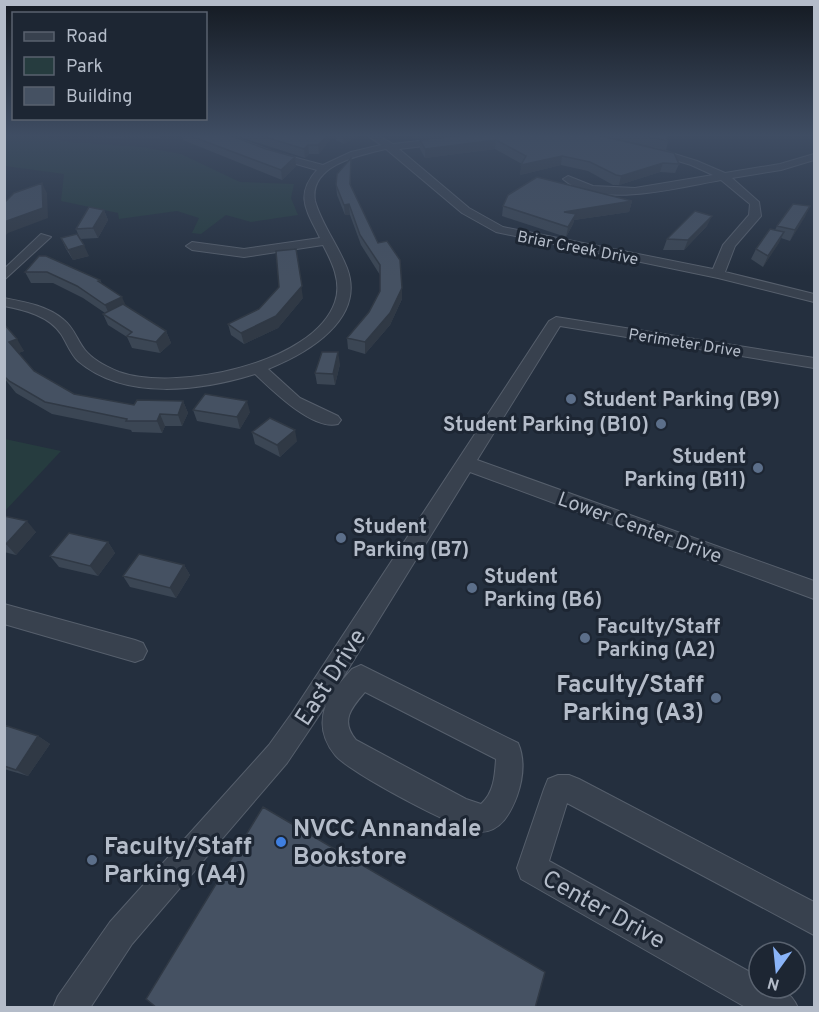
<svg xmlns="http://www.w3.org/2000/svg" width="819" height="1012" viewBox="0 0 819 1012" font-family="Overpass,sans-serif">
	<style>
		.green { fill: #263c3f }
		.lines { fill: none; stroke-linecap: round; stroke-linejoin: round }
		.minor-casing { stroke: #565f6c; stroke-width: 2 }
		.minor { fill: #38414e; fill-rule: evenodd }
		.wall { fill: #3b4654 }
		.shaded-wall { fill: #303945 }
		.building { fill: #455162; stroke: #303945; stroke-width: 1.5 }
		.service-dot { fill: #5c6f8a; stroke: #1d2633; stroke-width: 2 }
		.shop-dot { fill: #3f7fe0; stroke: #1d2633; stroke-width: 2 }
		.labels { text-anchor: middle; stroke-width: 6; stroke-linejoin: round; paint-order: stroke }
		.far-street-label { font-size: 16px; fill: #b4bcc9; stroke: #1d2633 }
		.poi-label { font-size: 20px; font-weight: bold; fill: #b4bcc9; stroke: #1d2633; text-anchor: start }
		.street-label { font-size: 20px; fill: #b4bcc9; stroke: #1d2633 }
		.near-street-label { font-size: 24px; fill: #b4bcc9; stroke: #1d2633 }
		.near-poi-label { font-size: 24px; font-weight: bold; fill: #b4bcc9; stroke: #1d2633; text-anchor: start }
	</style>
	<rect width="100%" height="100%" fill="#242f3e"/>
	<path class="green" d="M5 135H41L67 142 142 147 181 154 240 182 294 184 291 198 298 215 251 222 226 215 201 234 192 233 199 218 177 211 119 219 118 213 61 201 64 174 5 166Z
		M5 439 61 451 5 511 4 439Z"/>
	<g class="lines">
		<defs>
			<path id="minor" d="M217 135H228L274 152 323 165 351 152 381 145 367 135H377L393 144 471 135H494L490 138 399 149 469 208 503 227 713 269 723 245 749 215 750 204 721 180C680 187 598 210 563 179L568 176 593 186 635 188 713 175 691 165 649 152 647 150 652 147 697 161 725 173 780 164 814 154V160L781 170 732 178 759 202 761 216 735 246 725 272 814 294V302L718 278 496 232 462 213 386 149C360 155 309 165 315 201 322 225 338 245 347 268 366 319 308 353 268 369L300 398 338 416 341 420 338 424C313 431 272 390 255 374 201 391 125 401 78 361 70 353 67 343 61 334 49 316 25 310 4 306V298C25 302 48 306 64 320 74 328 77 340 85 350 93 360 107 367 119 372 175 392 314 364 335 302 342 282 332 262 323 245L244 257 192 250 186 246 192 242 244 249 320 238C307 211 294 196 317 170L268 156Z
				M41 234 51 237 4 280V269Z
				M556 317 814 358V368L560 326 477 460 814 581V599L470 472 339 684 352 669 361 665 518 743C525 759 523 779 517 796 511 812 501 832 480 832 461 832 347 771 335 755 323 740 319 723 326 705L287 763 132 944 90 1008H53L58 996 110 922 269 745 292 713 549 321ZM365 692 496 759C495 775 494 793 481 804L466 799 356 740C340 721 351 708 365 692Z
				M4 604 135 640 143 643 147 651 143 659 135 662 4 624Z
				M558 775H569L579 779 814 902V935L567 803 549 861 759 977V988C778 988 790 989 798 1008H747L521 879 517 868 544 789 548 779Z"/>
		</defs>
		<use href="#minor" class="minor-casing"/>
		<use href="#minor" class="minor"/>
	</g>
	<path class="wall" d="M77 135H163L159 138 126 137 123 139Z
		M181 135H229L266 149 295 157 296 166 282 180 183 140Z
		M234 135H332V137L319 154H309L305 158Z
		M335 135H361L344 144 336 140Z
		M414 135H665L668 141 666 150 604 136 679 164 675 173 660 172 619 185H613L588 171 561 165 520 175 522 164 495 149 425 158 420 149V140L450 136 416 139Z
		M351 158V186L378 243 402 288V299L390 325 365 354 348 349 347 338 369 312 380 291V275L361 245 350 215H345L337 195 336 185Z
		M632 201 629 212 574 220 573 224 566 237 502 216 503 206Z
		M810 206 790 241 781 238 763 267 751 259 756 249 775 230 777 226Z
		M104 210 108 220 98 238 80 239 76 229Z
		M707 226 684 250H663L667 239Z
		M61 238 89 256 73 260 66 249Z
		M39 256 100 280 102 284 126 306 166 331 171 343 160 353 132 348 127 337 108 325 103 314 105 313 83 298 53 283H31L25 272Z
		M303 298 278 328 244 344 231 335 228 324Z
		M4 324 24 351 18 353 34 371 74 394 134 405 183 401 188 413 182 426H165L162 433 132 432 131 430 52 414 16 393 4 378Z
		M340 364 335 385 317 384 315 373Z
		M193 410 250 412 240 429 197 421Z
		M252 432 297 441 280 457 255 444Z
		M4 516 36 532 16 555 4 552Z
		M108 542 115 553 98 576 59 567 50 556Z
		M184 565 190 575 176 598 130 587 123 576Z
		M4 725 38 736 50 744 28 776 4 769Z"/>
	<path class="shaded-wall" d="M121 135H126V137L123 139Z
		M327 135H332V137L319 154 318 145Z
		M343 135H361L344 144Z
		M416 135H471L416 139Z
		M496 140 495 149 425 158V149Z
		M308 145 309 154 305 158 304 149Z
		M562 156 561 165 520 175 521 165Z
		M295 157 296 166 282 180 281 170Z
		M663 163 660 172 619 185 621 176Z
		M42 183 47 193 48 218 8 233 4 237V222Z
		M632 201 629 212 574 220 573 224 566 237 568 227 564 212Z
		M349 204 350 215H345L344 205Z
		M810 206 805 217 790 241 795 230Z
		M104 210 108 220 98 238 93 228Z
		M712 216 707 226 684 250 688 240Z
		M784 232 779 243 763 267 768 256Z
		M84 245 89 256 73 260 68 250Z
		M296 249 303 298 278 328 244 344 241 333 276 316Z
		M402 288V299L390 325 365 354V342Z
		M122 297 127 308 110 316 105 305Z
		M166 331 171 343 160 353 156 342Z
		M17 339 24 351 16 354 9 342Z
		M338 352 340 364 335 385 333 374Z
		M183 401 188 413 182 426 178 415Z
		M247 401 250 412 240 429 237 417Z
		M160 414 165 426 162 433 157 421Z
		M295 430 297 441 280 457 277 445Z
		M27 521 36 532 16 555 6 544Z
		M108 542 115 553 98 576 90 566Z
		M184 565 190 575 176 598 170 588Z
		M38 736 50 744 28 776 16 770Z"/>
	<path class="building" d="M188 135H229L266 149 295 157 281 170Z
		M259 135H327L318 145H308L304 149Z
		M465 135H597L674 153 679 164 663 163 621 176 616 175 590 162 562 156 521 165 526 156 496 140 425 149 420 140Z
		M639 135H665L668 141Z
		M351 158 350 184 378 243 387 241 400 260 402 288 390 313 365 342 347 338 369 312 380 291V265L360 235 349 204 344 205 336 185 337 174Z
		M537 177 632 201 564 212 576 214 568 227 503 206 508 195Z
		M42 183 43 208 4 222V203L14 193Z
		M793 204 810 206 795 230 777 226Z
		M89 207 104 210 93 228 76 229Z
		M695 211 712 216 688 240 667 239Z
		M770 229 784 232 768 256 756 249Z
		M77 234 84 245 68 250 61 238Z
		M296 249 302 286 276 316 241 333 228 324 259 309 279 287 276 251Z
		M39 256H46L100 280 98 281 122 297 105 305 77 286 47 272H25Z
		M123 304 166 331 156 342 127 336 132 332 103 314Z
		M4 324 17 339 9 342 34 371 74 394 134 405 137 400 183 401 178 415 160 414 157 421H126L127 419 45 402 9 381 4 376Z
		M322 352H338L333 374 315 373Z
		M205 394 247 401 237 417 193 410Z
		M270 418 295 430 277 445 252 432Z
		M4 516 27 521 6 544 4 543Z
		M69 533 108 542 90 566 50 556Z
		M139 554 184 565 170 588 123 576Z
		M4 725 38 736 16 770 4 766Z
		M263 807 545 972 535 1008H157L146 999Z"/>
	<linearGradient id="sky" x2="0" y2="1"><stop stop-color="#141a22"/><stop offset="0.49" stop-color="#3f4d63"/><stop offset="1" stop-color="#3f4d63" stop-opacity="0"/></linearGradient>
	<rect width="819" height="276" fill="url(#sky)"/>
	<g class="service-dot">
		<circle cx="571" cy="399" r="6"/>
		<circle cx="661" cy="424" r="6"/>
		<circle cx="758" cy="468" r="6"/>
		<circle cx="341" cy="538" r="6"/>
		<circle cx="472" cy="588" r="6"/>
		<circle cx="585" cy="638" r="6"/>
		<circle cx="716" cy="698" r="6"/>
		<circle cx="92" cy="860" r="6"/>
	</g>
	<circle class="shop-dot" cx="281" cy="842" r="6"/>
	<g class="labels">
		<g class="far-street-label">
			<text transform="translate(578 247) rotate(11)" y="6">Briar Creek Drive</text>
			<text transform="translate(685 342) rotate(9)" y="6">Perimeter Drive</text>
		</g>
		<g class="poi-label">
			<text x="583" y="406">Student Parking (B9)</text>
			<text x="649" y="431" text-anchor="end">Student Parking (B10)</text>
			<text x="746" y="463" text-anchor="end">Student<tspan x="746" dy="23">Parking (B11)</tspan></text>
			<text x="353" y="533">Student<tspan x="353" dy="23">Parking (B7)</tspan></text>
			<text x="484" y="583">Student<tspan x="484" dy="23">Parking (B6)</tspan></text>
			<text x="597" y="633">Faculty/Staff<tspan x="597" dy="23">Parking (A2)</tspan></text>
		</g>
		<g class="street-label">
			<text transform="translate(640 527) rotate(20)" y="7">Lower Center Drive</text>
		</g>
		<g class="near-street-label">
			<text transform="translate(330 677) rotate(-57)" y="8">East Drive</text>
			<text transform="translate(604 909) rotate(29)" y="8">Center Drive</text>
		</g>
		<g class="near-poi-label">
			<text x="704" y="692" text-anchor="end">Faculty/Staff<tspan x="704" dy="28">Parking (A3)</tspan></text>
			<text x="293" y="836">NVCC Annandale<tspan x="293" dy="28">Bookstore</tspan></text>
			<text x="104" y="854">Faculty/Staff<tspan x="104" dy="28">Parking (A4)</tspan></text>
		</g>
	</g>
	<rect width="819" height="1012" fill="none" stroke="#b4bcc9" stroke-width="12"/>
	<rect x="12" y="12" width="195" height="108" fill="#1d2633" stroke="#59626f" stroke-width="1.5"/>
	<rect x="24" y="32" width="30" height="9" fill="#38414e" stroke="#59626f" stroke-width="1.5"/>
	<text x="66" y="42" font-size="18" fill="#b4bcc9">Road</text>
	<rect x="24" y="57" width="30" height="18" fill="#263c3f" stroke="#59626f" stroke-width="1.5"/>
	<text x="66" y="72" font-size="18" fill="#b4bcc9">Park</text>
	<rect x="24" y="87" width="30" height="18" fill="#455162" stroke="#59626f" stroke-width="1.5"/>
	<text x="66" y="102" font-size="18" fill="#b4bcc9">Building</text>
	<g transform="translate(777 970) rotate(195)"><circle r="28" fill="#1d2633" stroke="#59626f" stroke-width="1.5"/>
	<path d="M0-4.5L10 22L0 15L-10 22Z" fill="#8ab4f8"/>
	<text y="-9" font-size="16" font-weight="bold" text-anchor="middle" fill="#b4bcc9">N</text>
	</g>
</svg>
